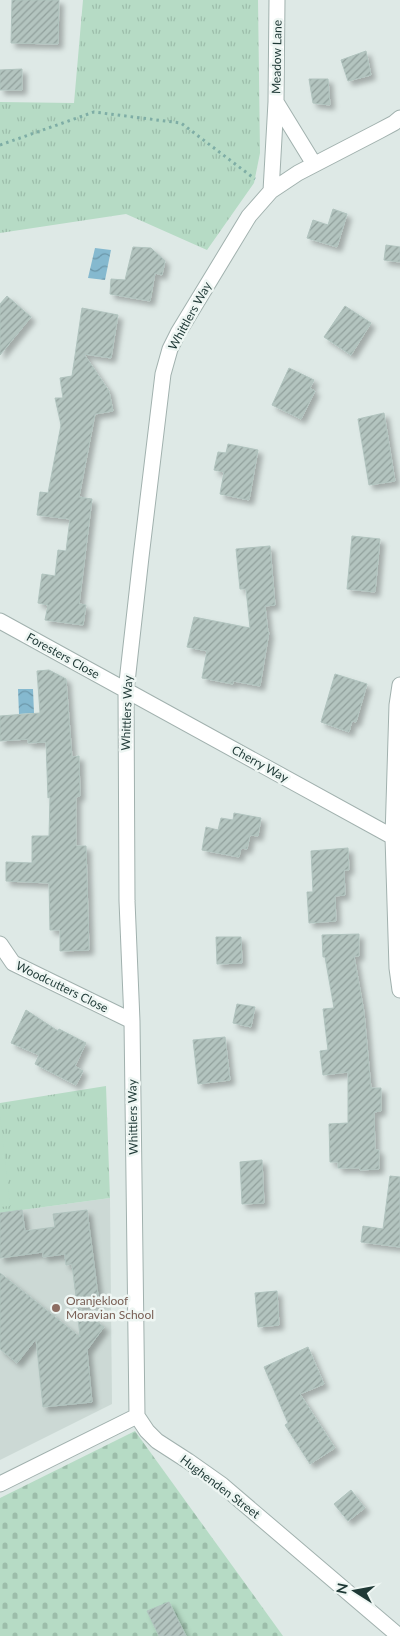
<svg xmlns="http://www.w3.org/2000/svg" width="400" height="1636" viewBox="0 0 400 1636" font-family="Lato,sans-serif">
	<style>
		.built { fill: #ccd9d5 }
		.grass { fill: url(#grass-tufts) }
		.cemetery { fill: url(#cemetery-stones) }
		.pitch { fill: #b6dbc5 }
		.water { fill: url(#water-waves) }
		.building { fill: url(#building-hatch); stroke: #b0c3be; filter: url(#shadow) }
		.lines { fill: none; stroke-linecap: round; stroke-linejoin: round }
		.minor-casing { stroke: #a1b1ae; stroke-width: 17 }
		.path { stroke: #7eada5; stroke-width: 3; stroke-dasharray: 2.5 4; stroke-linecap: butt }
		.minor { stroke: #fff; stroke-width: 15 }
		.education-dot { fill: #8d6e63; stroke: #eef6f3; stroke-width: 2 }
		.labels { text-anchor: middle; stroke-width: 5; stroke-linejoin: round; paint-order: stroke }
		.street-label { font-size: 12px; fill: #1f3936; stroke: #eef6f3 }
		.education-label { font-size: 12px; fill: #785e54; stroke: #eef6f3; text-anchor: start }
	</style>
	<defs>
		<pattern id="grass-tufts" width="24" height="20" patternUnits="userSpaceOnUse" patternTransform="scale(1.25)"><rect width="24" height="20" fill="#b6dbc5"/><path d="M3 7l-1-3M5 7V3M7 7l1-3M15 17l-1-3M17 17v-4M19 17l1-3" fill="none" stroke="#9cbdaa"/></pattern>
		<pattern id="cemetery-stones" width="16" height="16" patternUnits="userSpaceOnUse" patternTransform="scale(1.25)"><rect width="16" height="16" fill="#b6dbc5"/><path d="M2 7V4a2 2 0 0 1 4 0v3zM10 15v-3a2 2 0 0 1 4 0v3z" fill="#9cbdaa"/></pattern>
		<pattern id="water-waves" width="16" height="10" patternUnits="userSpaceOnUse" patternTransform="scale(1.25)"><rect width="16" height="10" fill="#85b9cf"/><path d="M0 5q4-4 8 0t8 0" fill="none" stroke="#6c97a9"/></pattern>
		<pattern id="building-hatch" width="6" height="6" patternUnits="userSpaceOnUse" patternTransform="scale(1.25)"><rect width="6" height="6" fill="#b3c4bf"/><path d="M-1 1l2-2M0 6l6-6M5 7l2-2" fill="none" stroke="#91a09c"/></pattern>
		<filter id="shadow"><feDropShadow dx="4.5" dy="4.5" stdDeviation="2.5" flood-color="#0004"/></filter>
	</defs>
	<rect width="100%" height="100%" fill="#dee9e6"/>
	<path class="built" d="M110 1198 112 1404 0 1460V1213Z"/>
	<path class="grass" d="M83 0H258L260 153 254 183 207 250 126 214 0 233V102L74 103Z
		M106 1086 110 1198 0 1213V1103Z"/>
	<path class="cemetery" d="M135 1431 283 1636H0V1498Z"/>
	<path class="pitch" d="M0 1116 10 1206 0 1207Z"/>
	<path class="water" d="M95 248 111 250 105 280 88 278Z
		M18 689H33L34 713 19 714Z"/>
	<path class="building" d="M12 0H59L58 44 11 43Z
		M366 51 371 75 348 81 341 60Z
		M22 69V90H0V70Z
		M309 79H328L330 105 313 103Z
		M333 209 347 214 337 247 307 238 313 220 328 225Z
		M386 245 400 247V262L384 260Z
		M133 247 151 248 165 261 162 275 155 273 150 301 110 294 111 279 125 280Z
		M7 296 31 317 0 355V304Z
		M345 306 371 323 351 355 324 337Z
		M82 308 118 315 111 358 84 354 109 391 113 411 95 414 79 497 92 499 79 604 86 605 83 625 45 620 48 605 38 603 42 574 55 576 58 550 66 551 70 519 37 515 40 492 48 493 61 425 55 398H63L60 378 72 376Z
		M289 368 314 380 310 388 315 391 301 419 272 405Z
		M384 413 395 481 369 485 358 419Z
		M228 444 258 450 249 500 220 494 224 472 214 470 218 452 226 453Z
		M352 536 380 539 375 592 347 589Z
		M270 546 275 605 265 606 268 632H269L260 686 233 681V684L202 678 207 651 187 647 194 617 250 628 246 589H240L236 549Z
		M49 670 66 679 72 757 79 756 80 796 76 797V846H86L89 950 60 951V930H50L49 883 6 881V862L32 863V836H49L50 797 48 798 46 742 28 743V739L0 741V716L40 713 37 671Z
		M335 674 367 684 356 722 352 721 349 732 321 722Z
		M234 813 261 818 258 836 250 835 247 849 241 848 239 857 202 850 206 827 218 830 221 818 233 820Z
		M348 848 349 870H344L345 895 335 896 336 921 309 923 307 892H313L311 851Z
		M359 934V956H354L364 1012 371 1088H381V1111L374 1112 375 1150H379V1169L360 1170V1168H338V1162H330L329 1124 348 1123V1072L323 1075 320 1051 328 1050 323 1009 334 1008 325 957H323L322 935Z
		M216 937H241L242 963 217 964Z
		M237 1004 255 1007 251 1027 233 1023Z
		M26 1010 58 1031 59 1029 86 1043 75 1066 83 1071 76 1085 35 1064 39 1055 11 1043Z
		M225 1037 230 1080 198 1084 193 1040Z
		M262 1160 264 1203 242 1204 240 1162Z
		M390 1176 400 1177V1247L361 1242 363 1226 383 1229Z
		M22 1210 25 1231 55 1227 53 1214 87 1210 99 1303 77 1305 72 1264 66 1265 65 1254 43 1257V1252L0 1258V1213Z
		M0 1273 80 1337 77 1307 104 1327 87 1350 92 1402 43 1407 36 1339 17 1363 0 1349Z
		M277 1291 279 1325 258 1327 255 1293Z
		M308 1347 324 1384 300 1394 335 1448 310 1464 285 1425 288 1423 264 1367Z
		M351 1490 365 1508 348 1521 334 1504Z
		M169 1602 186 1636H159L147 1611Z"/>
	<g class="lines">
		<defs>
			<path id="minor" d="M276 102 314 164
				M271 191 276 102 277 0
				M0 621 393 837
				M400 685 397 705 393 837 397 968 400 990
				M0 944 13 963 132 1021
				M137 1416 132 1021 127 901 126 691 141 557 163 374 170 349 178 333 249 216 271 191 298 173 379 131 394 123 400 118
				M0 1484 137 1416 147 1431 157 1441 188 1461 222 1485 399 1636"/>
		</defs>
		<use href="#minor" class="minor-casing"/>
		<path class="path" d="M0 145 94 112 181 123 255 179"/>
		<use href="#minor" class="minor"/>
	</g>
	<circle class="education-dot" cx="56" cy="1308" r="5"/>
	<g class="labels">
		<g class="street-label">
			<text transform="translate(277 57) rotate(-89)" y="4">Meadow Lane</text>
			<text transform="translate(190 316) rotate(-61)" y="4">Whittlers Way</text>
			<text transform="translate(63 656) rotate(29)" y="4">Foresters Close</text>
			<text transform="translate(127 713) rotate(-88)" y="4">Whittlers Way</text>
			<text transform="translate(260 764) rotate(29)" y="4">Cherry Way</text>
			<text transform="translate(62 987) rotate(26)" y="4">Woodcutters Close</text>
			<text transform="translate(133 1117) rotate(-91)" y="4">Whittlers Way</text>
			<text transform="translate(220 1487) rotate(37)" y="4">Hughenden Street</text>
		</g>
		<g class="education-label">
			<text x="66" y="1305">Oranjekloof<tspan x="66" dy="14">Moravian School</tspan></text>
		</g>
	</g>
	<g transform="translate(355 1591) rotate(281)" stroke="#eef6f3" stroke-width="4" paint-order="stroke">
	<path d="M0-4L9 19L0 12L-9 19Z" fill="#1f3936"/>
	<text y="-8" font-size="14" font-weight="bold" text-anchor="middle" fill="#1f3936">N</text>
	</g>
</svg>
